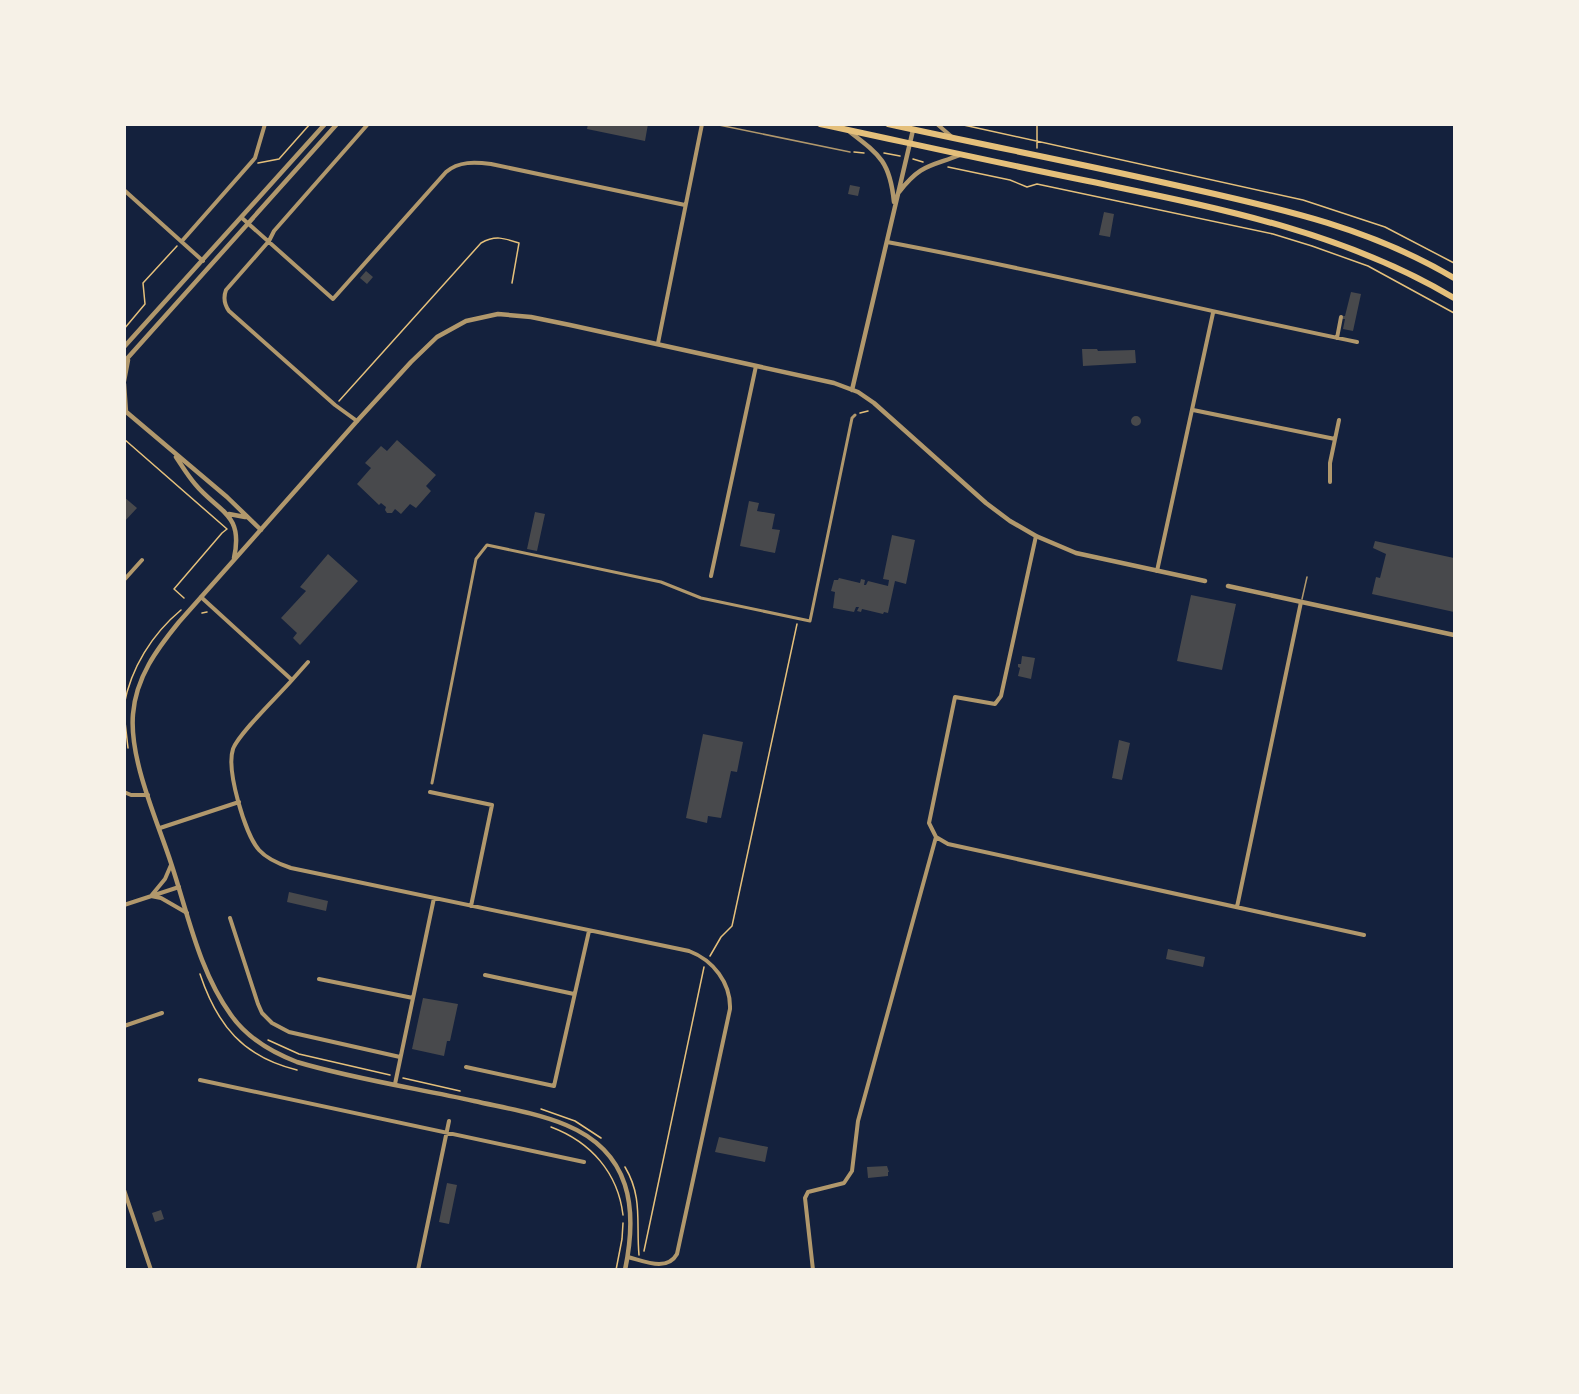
<svg xmlns="http://www.w3.org/2000/svg" width="1579" height="1394" viewBox="0 0 1579 1394" font-family="Helvetica,sans-serif">
	<style>
		.building { fill: #48494c }
		.lines { fill: none; stroke-linecap: round; stroke-linejoin: round }
		.path { stroke: #e5c07b; stroke-width: 1.5 }
		.service { stroke: #b1986c; stroke-width: 1.5 }
		.pedestrian { stroke: #b1986c; stroke-width: 3 }
		.minor { stroke: #b1986c; stroke-width: 4 }
		.tertiary { stroke: #b1986c; stroke-width: 4.5 }
		.primary { stroke: #e5c07b; stroke-width: 6 }
	</style>
	<rect width="100%" height="100%" fill="#14213d"/>
	<path class="building" d="M588 124H648L645 141 587 129Z
		M850 185 860 187 858 196 848 194Z
		M1104 212 1114 214 1110 237 1099 235Z
		M366 271 373 277 367 284 360 278Z
		M1351 292 1361 294 1353 331 1343 329 1345 319H1342L1343 316H1345Z
		M1082 349H1097L1098 351 1135 350 1136 363 1083 366Z
		M1131 421a5 5 0 1 1 10 0a5 5 0 1 1-10 0Z
		M397 440 436 475 426 486 431 491 416 508 410 504 401 514 395 509 392 513H387L385 510 386 507 381 503 379 505 357 484 371 468 365 463 381 446 387 451Z
		M124 497 137 508 124 522Z
		M749 501 759 503 757 511 775 514 772 529 780 530 775 553 740 546Z
		M535 512 545 514 537 551 527 549Z
		M892 535 915 540 906 584 895 581 888 613 884 612 883 614 862 609 861 612 857 611 859 607H856L854 612 833 608 835 592 831 591 834 580H838L839 578 860 583 861 579 865 580 864 585H866L868 581 888 586 889 580 883 579Z
		M1375 541 1454 558V612L1372 594 1376 577 1380 578 1386 554 1373 548Z
		M328 554 358 581 300 645 293 638 297 633 281 618 306 591 300 587Z
		M1191 595 1236 604 1222 670 1177 661Z
		M1022 656 1035 658 1031 679 1018 676 1020 668 1018 667V664H1021Z
		M703 734 743 742 737 772 731 771 721 818 708 816 707 823 686 818Z
		M1119 740 1130 743 1122 780 1112 778Z
		M289 892 328 901 326 911 287 902Z
		M1168 949 1205 957 1203 967 1166 959Z
		M423 998 458 1004 450 1041H447L444 1056 412 1049Z
		M719 1137 768 1147 765 1162 715 1152Z
		M887 1166 889 1172H888V1176L868 1178 867 1167Z
		M447 1183 457 1185 449 1224 439 1222Z
		M161 1210 164 1219 155 1222 152 1213Z"/>
	<g class="lines">
		<path class="path" d="M959 124 1303 200 1385 227 1454 263
			M1037 124V148
			M854 152 864 153
			M884 153 900 156
			M913 159 923 162
			M258 163 279 159 310 124
			M948 167 1010 180 1027 187 1037 184 1273 234 1312 246 1368 266 1454 313
			M124 329 145 304 143 283 177 246
			M339 401 481 243C495 235 504 238 519 243L512 283
			M860 413 868 411
			M124 439 227 529 222 533 174 589 184 598
			M202 613 207 612
			M124 705C131 668 152 634 181 610
			M124 713 128 748
			M710 956 721 937 732 926 797 624
			M200 974C217 1025 243 1057 297 1070
			M268 1040 299 1054 390 1075
			M403 1078 460 1091
			M541 1109 575 1121 601 1138
			M551 1127C591 1142 618 1173 623 1215
			M625 1167C643 1197 636 1223 639 1255
			M644 1251 704 967
			M616 1270 622 1239 623 1223"/>
		<path class="service" d="M714 124 850 152
			M1302 599 1307 577"/>
		<path class="pedestrian" d="M432 783 476 559 487 545 661 582 701 598 810 621 852 418 855 415"/>
		<path class="minor" d="M937 124 952 137
			M124 190 203 261
			M242 218 333 299 446 172C459 161 475 162 491 164L685 205
			M182 241 255 158 265 124
			M887 242C1044 271 1200 310 1357 342
			M1337 338 1341 317
			M658 343 702 124
			M1193 410 1335 439
			M357 421 335 405 229 311C224 304 223 298 226 290L269 241 274 231 368 124
			M1330 482V463L1339 420
			M1036 536 1001 696 995 704 955 697 929 823 936 837 948 844 1364 935
			M1157 571 1213 313
			M711 576 756 366
			M124 580 142 560
			M201 597 292 680 308 662
			M292 680C279 695 239 733 233 749 226 770 245 834 259 850 267 859 279 864 291 868L689 951C713 960 731 983 730 1009L677 1254C667 1272 644 1261 628 1257
			M124 792 131 795H148
			M430 792 492 805 471 906
			M160 828 239 802
			M151 896 161 898 187 913
			M151 896 165 879 171 865
			M124 905 179 887
			M1237 907 1301 602
			M230 918 258 1004 262 1013 272 1023 289 1032 400 1057
			M485 975 574 994
			M319 979 413 998
			M124 1026 162 1013
			M466 1067 554 1086 589 931
			M200 1080 584 1162
			M395 1084 434 898
			M124 1190 151 1270
			M418 1270 449 1121
			M813 1270 805 1198 808 1192 844 1183 852 1171 858 1121 936 837"/>
		<path class="tertiary" d="M850 132C880 155 890 162 894 202
			M899 192C921 164 929 167 960 155
			M124 347 325 124
			M124 362 337 124
			M124 381 128 360
			M124 384 126 412
			M852 390 913 130
			M124 410 227 497 261 530
			M176 457C182 466 188 476 195 484 218 512 244 513 234 558
			M229 514 245 517
			M1228 586 1454 635
			M625 1270C638 1208 631 1152 566 1125 537 1113 505 1108 474 1101 415 1088 354 1079 297 1062 271 1052 247 1038 231 1015 199 971 188 914 171 863 157 820 129 759 133 714 136 677 157 649 179 622L357 421 411 362 437 337 466 321 498 314 531 317 570 325 834 383 858 392 874 403 986 503 1010 521 1036 536 1076 553 1205 581"/>
		<path class="primary" d="M820 124C909 143 998 163 1088 181 1213 207 1342 231 1454 298
			M888 124C988 146 1088 165 1188 188 1282 209 1370 228 1454 278"/>
	</g>
	<rect width="1579" height="1394" fill="none" stroke="#f6f1e7" stroke-width="252"/>
</svg>
